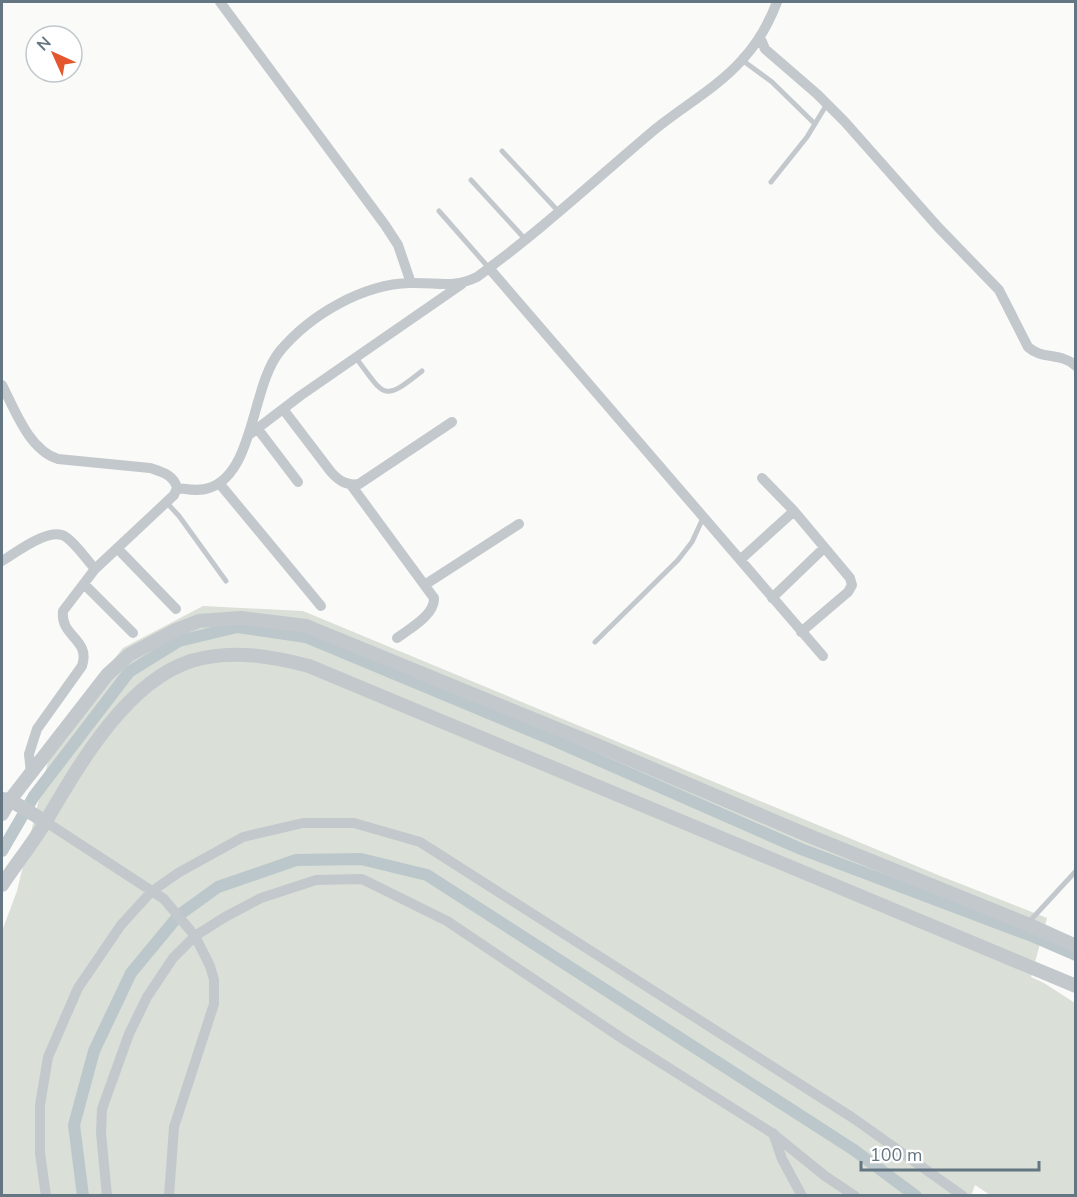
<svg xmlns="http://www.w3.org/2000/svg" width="1077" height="1197" viewBox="0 0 1077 1197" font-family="'Nunito Sans',sans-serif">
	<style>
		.green { fill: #dadfd7 }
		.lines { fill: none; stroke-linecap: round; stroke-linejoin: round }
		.canal { stroke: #bbc7cb; stroke-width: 12 }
		.service { stroke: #c3c8cc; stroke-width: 5 }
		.minor { stroke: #c3c8cc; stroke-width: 10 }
		.tertiary { stroke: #c3c8cc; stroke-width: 14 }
	</style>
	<rect width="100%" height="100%" fill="#fafaf8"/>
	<path class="green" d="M203 606 303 611 938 875 1047 918 1031 977 1044 983 1075 1003V1195H990L975 1185 971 1196 2 1195V931L17 891 55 732 123 648Z"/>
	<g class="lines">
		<path class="canal" d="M2 851 34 796 129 672 179 641 237 627 306 637 553 740 801 849 1032 936 1076 955
			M83 1196 74 1125 94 1051 131 973 179 915 218 887 296 860 361 859 427 875 854 1150 916 1196"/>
		<path class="service" d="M742 60 772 82 815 124
			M502 151 559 212
			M471 180 525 239
			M771 182 807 137 827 104
			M439 211 489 268
			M356 358C385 396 382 403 422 371
			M166 502 179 516 226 581
			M595 642 678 560 692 542 703 518
			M1028 923 1076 871"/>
		<path class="minor" d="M220 2 385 225 398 245 411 283
			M760 37 765 49 817 94 845 122 938 227 999 290 1028 347C1042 360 1061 352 1076 366
			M489 268 823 656
			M2 385C15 410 29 450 58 459L150 468C162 472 174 475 177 488L174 495 95 569 63 611C60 637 91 639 82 666L37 729 29 754 31 773
			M283 409 331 472C339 481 347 486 359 484L452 422
			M257 428 298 482
			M250 434 300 396 462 284
			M762 478 794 511 850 578 852 585 848 592 801 632
			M219 483 321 606
			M351 485 434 598C435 615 409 629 397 638
			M177 488C187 489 199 492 209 488 255 473 251 386 280 351 310 315 363 284 410 283 437 282 452 289 477 277 539 232 595 180 653 131 682 107 717 88 742 60 758 43 769 23 777 2
			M117 548 176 609
			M740 560 794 511
			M2 561C17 552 50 526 66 537 77 545 86 559 95 569
			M84 584 133 633
			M426 584 519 524
			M772 598 824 548
			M46 822 164 899 195 936 210 966 214 980V1004L174 1127 169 1196
			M773 1133 782 1159 802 1196
			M46 1196 40 1153V1105L48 1057 78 988 121 925 151 892 178 873 243 837 303 823H354L420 842 853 1118 963 1196
			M107 1196 101 1133 102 1109 129 1034 147 997 173 958 195 936 225 917 261 898 316 880 362 879 447 921 623 1039 772 1133 825 1176 855 1196"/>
		<path class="tertiary" d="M2 799 10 800 46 822
			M2 814 10 800 107 675 129 655 176 630 199 621 241 618 306 626 599 746 807 835 1027 924 1076 946
			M2 885C16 864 33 843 46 821 79 765 126 682 191 661 231 649 270 656 309 666L1076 986"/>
	</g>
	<rect width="1077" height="1197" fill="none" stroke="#657683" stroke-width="6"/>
	<g transform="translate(54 54) rotate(315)"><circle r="28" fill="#ffffff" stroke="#c1c8cd" stroke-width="1.5"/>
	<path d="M0-4.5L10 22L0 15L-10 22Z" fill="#e4572e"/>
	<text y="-9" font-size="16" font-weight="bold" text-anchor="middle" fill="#657683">N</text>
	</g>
	<path d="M861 1161v9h178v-9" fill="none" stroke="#657683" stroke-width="3"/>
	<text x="870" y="1161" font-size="18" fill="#657683" stroke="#ffffff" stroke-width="4.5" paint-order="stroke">100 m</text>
</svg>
